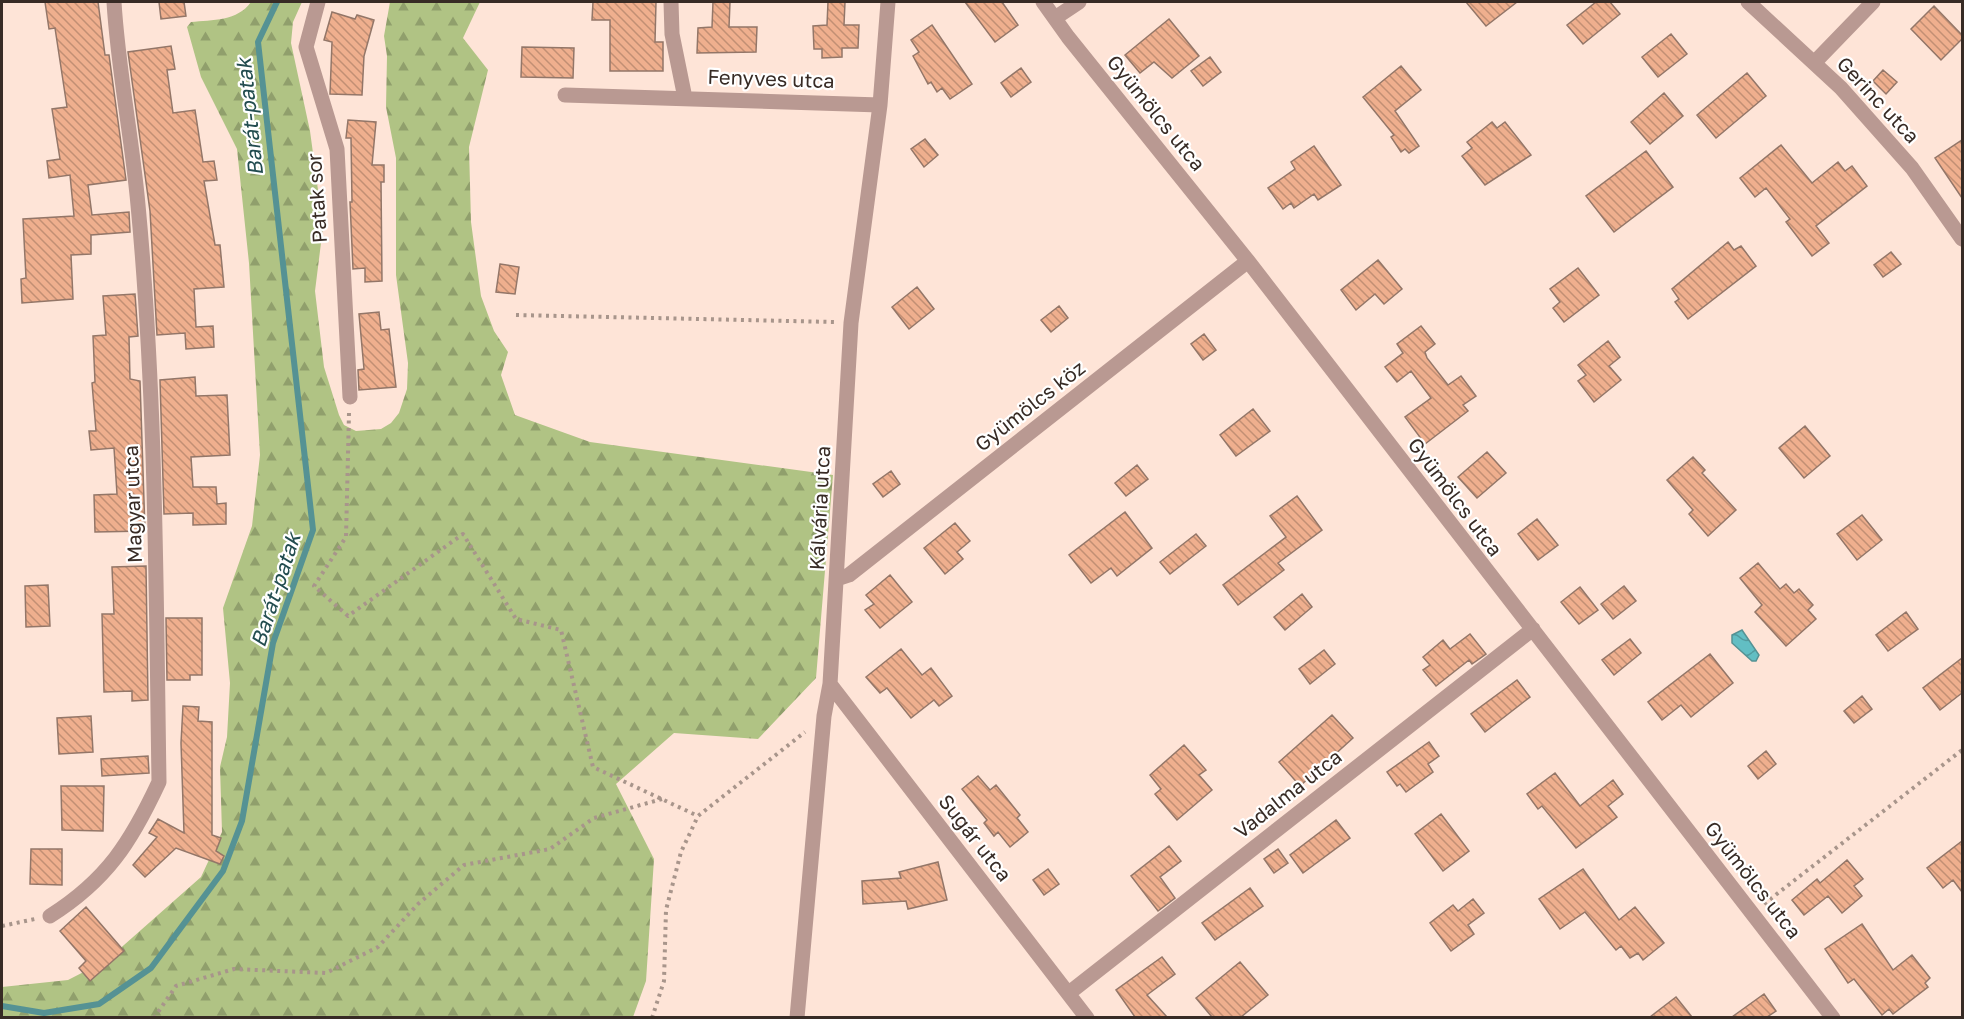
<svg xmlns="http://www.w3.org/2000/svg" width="1964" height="1019" viewBox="0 0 1964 1019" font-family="'Golos Text',sans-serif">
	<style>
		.forest { fill: url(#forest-firs) }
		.water { fill: url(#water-waves); stroke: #559294; stroke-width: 1.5 }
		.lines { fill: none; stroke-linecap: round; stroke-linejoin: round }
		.stream { stroke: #559294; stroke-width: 6 }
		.building { fill: url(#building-back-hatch); stroke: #937668; stroke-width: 1.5 }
		.path { stroke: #a8958b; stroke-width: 4; stroke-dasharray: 3 4.5; stroke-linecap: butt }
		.minor { stroke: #b99992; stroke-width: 15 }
		.labels { text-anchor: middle; stroke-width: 4.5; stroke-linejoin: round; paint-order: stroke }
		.street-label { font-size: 20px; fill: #372b25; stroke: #fff }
		.water-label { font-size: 21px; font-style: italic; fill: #224c4f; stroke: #fff }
	</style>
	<defs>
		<pattern id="forest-firs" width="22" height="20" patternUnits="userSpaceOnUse" patternTransform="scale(1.5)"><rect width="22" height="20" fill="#b0c384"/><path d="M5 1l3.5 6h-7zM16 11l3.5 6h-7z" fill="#909f6c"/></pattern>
		<pattern id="water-waves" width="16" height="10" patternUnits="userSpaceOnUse" patternTransform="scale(1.5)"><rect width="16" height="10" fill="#62bec3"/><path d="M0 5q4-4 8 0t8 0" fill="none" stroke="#529b9e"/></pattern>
		<pattern id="building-back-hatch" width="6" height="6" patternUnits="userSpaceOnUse" patternTransform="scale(1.5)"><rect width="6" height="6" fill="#efaf8e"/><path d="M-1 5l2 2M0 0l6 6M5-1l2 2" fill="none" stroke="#c28f74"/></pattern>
	</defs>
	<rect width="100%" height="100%" fill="#fee4d7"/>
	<path class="forest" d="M251 2H302L293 22 291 43 310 131 323 227 315 291 324 367 339 415 344 425 356 431 381 429 391 423 399 413 407 389 408 363 396 275V158L386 107 387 56 384 36 390 2H480L463 38 488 70 469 147 471 222 481 296 494 331 508 352 501 375 515 415 590 442 833 475 816 678 758 739 674 733 616 784 654 859 646 981 633 1017 2 1018V987L68 980 107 960 201 877 222 832 220 767 227 737 230 683 223 608 252 526 260 455 249 263 237 149 201 77 187 27 191 22C212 20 238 21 251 2Z"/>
	<path class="water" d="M1742 630 1759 655 1756 661H1752L1732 643V635Z"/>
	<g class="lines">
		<path class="stream" d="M2 1006 44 1013 99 1004 151 968 223 871 242 821 273 643 313 530 258 42 277 2"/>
	</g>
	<path class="building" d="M45 2H98L105 55H109L126 180 88 185 92 215 129 212 130 232 91 235V254L71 255 73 299 22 303 21 279 26 278 23 219 74 216 70 175 49 178 47 161 60 159 52 109 67 107 55 28 49 29Z
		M159 2H184L186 16 161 19Z
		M593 2H656L655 42H663V71H610V20H592Z
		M713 2H730L729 27H757L756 52 697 53 698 28 712 27Z
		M828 2H845L844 25H859L858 48H842V57L822 58V49H814L813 26 827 25Z
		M965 2H1002L1018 25 995 42Z
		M1466 2H1517L1486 26Z
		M1596 2H1610L1620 14 1583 44 1567 25Z
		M1934 6 1962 35V39L1941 60 1911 29Z
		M332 12 355 19 357 15 374 20 364 56 362 95 330 94 332 42 324 40Z
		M1169 19 1199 56 1172 78 1154 62 1140 73 1125 55Z
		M932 25 972 84 950 99 942 88 937 92 931 82 928 84 913 56 919 52 911 40Z
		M1671 34 1687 54 1658 77 1642 57Z
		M171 46 175 69 167 70 173 113 195 110 203 162 214 161 217 180 204 181 215 245H220L224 287 194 289 196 327 213 326 214 347 186 349 185 333 157 335 150 211 128 52Z
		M522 47 574 48 573 78 521 77Z
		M1210 57 1221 72 1203 86 1191 71Z
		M1401 66 1421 90 1395 111 1419 146 1409 153 1405 149 1401 152 1391 137 1394 135 1363 97Z
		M1021 68 1031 82 1011 97 1001 83Z
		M1883 70 1897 82 1886 94 1873 81Z
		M1747 73 1766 96 1716 138 1697 115Z
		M1664 93 1683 116 1650 144 1631 122Z
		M348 120 376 122 372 165H384V182H381L382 281 365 282V268L353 269 350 202H352L351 138H346Z
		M1492 122 1497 128 1505 122 1531 155 1485 185 1462 156 1472 148 1467 142Z
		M925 139 938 155 924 167 911 149Z
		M1962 140V198L1935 158Z
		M1781 145 1812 183 1838 162 1845 171 1852 166 1867 186 1816 226 1829 243 1812 256 1786 222 1790 219 1766 188 1755 197 1740 178Z
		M1314 146 1341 185 1318 200 1314 194 1294 208 1291 203 1283 209 1268 188 1295 169 1291 162Z
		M1646 151 1673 187 1614 232 1586 196Z
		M1728 242 1734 250 1741 246 1756 266 1688 319 1675 302 1679 299 1672 289Z
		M1891 252 1901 264 1883 277 1874 265Z
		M1378 260 1402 289 1384 304 1375 294 1356 310 1341 290Z
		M500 264 519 267 515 294 496 292Z
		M1578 268 1599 295 1564 322 1553 308 1560 302 1550 289Z
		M917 287 934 309 909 329 892 307Z
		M135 294 138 336 129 337 130 379 140 381 145 531 95 532 94 495 117 494 114 448 91 450 89 431H96L92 383 95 382 93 336 106 335 103 296Z
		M1059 306 1068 318 1051 332 1041 320Z
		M379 312 381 330 389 329 396 387 359 390 358 370 364 369 359 314Z
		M1421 326 1435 344 1425 352 1427 358 1448 385 1461 376 1476 396 1463 405 1468 411 1425 444 1405 417 1431 398 1411 371 1397 382 1385 367 1403 353 1397 344Z
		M1204 334 1216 350 1203 360 1191 344Z
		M1608 341 1620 357 1609 366 1621 380 1594 402 1578 381 1586 375 1578 365Z
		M195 377 196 396 227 395 230 455 191 457 193 487H216L217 504 226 503V524L193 525V513L164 514 160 380Z
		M1253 409 1270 431 1236 456 1220 435Z
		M1805 426 1830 456 1804 478 1779 448Z
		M1487 452 1506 473 1477 498 1458 477Z
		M1693 457 1705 470 1702 473 1736 510 1708 536 1689 514 1693 510 1667 480Z
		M1137 465 1148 479 1126 496 1115 483Z
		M891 471 900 484 883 497 873 484Z
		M1297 496 1322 530 1278 563 1284 570 1238 605 1223 585 1286 537 1270 516Z
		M1125 512 1152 548 1117 576 1111 568 1091 583 1069 555Z
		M1862 515 1882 540 1857 560 1837 534Z
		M1537 519 1558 545 1538 560 1518 534Z
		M955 523 970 541 957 552 963 559 945 574 924 548Z
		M1196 534 1206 546 1170 574 1160 562Z
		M1758 563 1780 589 1786 584 1794 593 1799 589 1813 605 1808 610 1816 619 1786 646 1755 612 1762 605 1740 578Z
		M146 566 148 700 132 701V691L104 692 102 614H114L112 567Z
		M890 575 912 602 880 628 865 610 874 604 866 595Z
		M48 585 50 626 26 627 25 586Z
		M1624 586 1636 601 1613 619 1601 604Z
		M1580 587 1598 610 1579 624 1561 602Z
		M1302 594 1312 607 1285 630 1274 617Z
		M1906 612 1918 629 1888 651 1876 635Z
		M166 618H202V675H190V680H167Z
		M1470 634 1486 654 1472 664 1469 660 1436 686 1423 670 1430 665 1423 657 1443 640 1450 649Z
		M1630 639 1641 653 1614 675 1602 660Z
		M901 649 922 675 931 668 952 696 939 706 934 700 911 718 887 688 880 693 866 677Z
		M1324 650 1335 664 1310 684 1299 669Z
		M1710 654 1733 683 1691 717 1681 705 1662 720 1648 702Z
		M1962 658V693L1940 710 1923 688Z
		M1517 680 1530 697 1485 732 1471 714Z
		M1862 696 1872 709 1854 723 1844 711Z
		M183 706 199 707 198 721 212 722V835L221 838 216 851 224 856 220 864 176 848 145 877 133 865 157 837 149 833 158 819 184 833 181 743Z
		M1332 715 1353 738 1300 786 1279 762Z
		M91 716 93 752 59 754 57 718Z
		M1429 742 1439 756 1428 764 1433 772 1406 792 1400 784 1397 786 1387 772Z
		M1184 745 1206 770 1199 775 1212 790 1177 820 1155 794 1161 789 1150 775Z
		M1766 751 1776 764 1758 779 1748 766Z
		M148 756 149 773 102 776 101 759Z
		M1555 773 1580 806 1613 780 1623 794 1608 806 1617 817 1576 848 1542 806 1538 809 1527 794Z
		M978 776 990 790 996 785 1020 815 1017 818 1028 832 1010 847 998 832 994 836 984 823 987 820 962 789Z
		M61 786H104L103 831 62 830Z
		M1441 814 1469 851 1443 871 1415 834Z
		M1336 820 1350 838 1303 873 1290 855Z
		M1962 841V892L1953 880 1943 888 1927 868Z
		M1169 846 1181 861 1160 877 1175 898 1158 911 1131 876Z
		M31 849H62V885L30 884Z
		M1278 849 1288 863 1274 873 1264 859Z
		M1847 860 1863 879 1854 886 1862 896 1842 913 1828 896 1804 915 1792 900 1817 879 1820 883Z
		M938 862 947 900 908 909 906 901 863 904 862 881 901 878 899 872Z
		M1048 869 1059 884 1044 895 1033 880Z
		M1583 869 1619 920 1635 907 1664 943 1643 960 1638 953 1630 958 1621 946 1616 950 1585 912 1560 929 1539 899Z
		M1250 888 1263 906 1215 940 1202 923Z
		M1473 899 1484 913 1468 925 1474 934 1451 951 1430 923 1453 905 1458 911Z
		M86 907 124 951 90 981 79 968 86 961 60 931Z
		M1862 924 1893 970 1912 955 1930 978 1925 983 1928 987 1893 1014 1889 1009 1882 1015 1854 979 1848 983 1825 949Z
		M1162 957 1175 974 1147 995 1167 1017H1135L1116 990Z
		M1240 962 1268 995 1241 1017H1212L1196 998Z
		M1764 994 1776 1011 1767 1017H1732Z
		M1676 997 1692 1017H1650Z"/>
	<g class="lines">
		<path class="path" d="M516 315 836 322
			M349 413 346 537 314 586 348 616 463 534 516 619 561 630 593 767 698 816
			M1764 904 1962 750
			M2 926 35 919
			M154 1018 176 986 234 969 326 973 378 947 418 904 464 865 550 849 594 818 662 799
			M652 1018 664 981 666 910 681 852 698 816 805 732"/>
		<path class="minor" d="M318 2 306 47 337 149 350 397
			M671 2 672 34 685 98
			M1043 2 1068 37 1248 261 1833 1018
			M1748 2 1841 88 1912 168 1962 239
			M1055 18 1079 2
			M1814 63 1873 2
			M565 95 880 105
			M837 579 849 575 1248 261
			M830 684 1087 1018
			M50 916C107 880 131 842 159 782 156 589 156 396 138 205 132 137 118 70 114 2
			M1069 993 1533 629
			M797 1018 824 716 830 684 851 323 880 105 888 2"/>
	</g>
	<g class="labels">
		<g class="street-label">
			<text transform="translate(771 79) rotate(2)" y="7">Fenyves utca</text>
			<text transform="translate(1878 100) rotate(47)" y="7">Gerinc utca</text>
			<text transform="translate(1156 113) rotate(51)" y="7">Gyümölcs utca</text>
			<text transform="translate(317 198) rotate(-94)" y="7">Patak sor</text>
			<text transform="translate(1030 406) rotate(-38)" y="7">Gyümölcs köz</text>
			<text transform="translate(1455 497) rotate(53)" y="7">Gyümölcs utca</text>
			<text transform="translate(133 504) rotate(-92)" y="7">Magyar utca</text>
			<text transform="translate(820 508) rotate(-87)" y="7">Kálvária utca</text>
			<text transform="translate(1288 794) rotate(-38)" y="7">Vadalma utca</text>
			<text transform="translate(975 838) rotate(52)" y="7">Sugár utca</text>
			<text transform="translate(1753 880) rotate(52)" y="7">Gyümölcs utca</text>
		</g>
		<g class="water-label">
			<text transform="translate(250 117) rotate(-96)" y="7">Barát-patak</text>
			<text transform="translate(276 590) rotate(-72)" y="7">Barát-patak</text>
		</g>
	</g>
	<rect width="1964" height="1019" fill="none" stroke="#372b25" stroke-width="6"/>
</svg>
